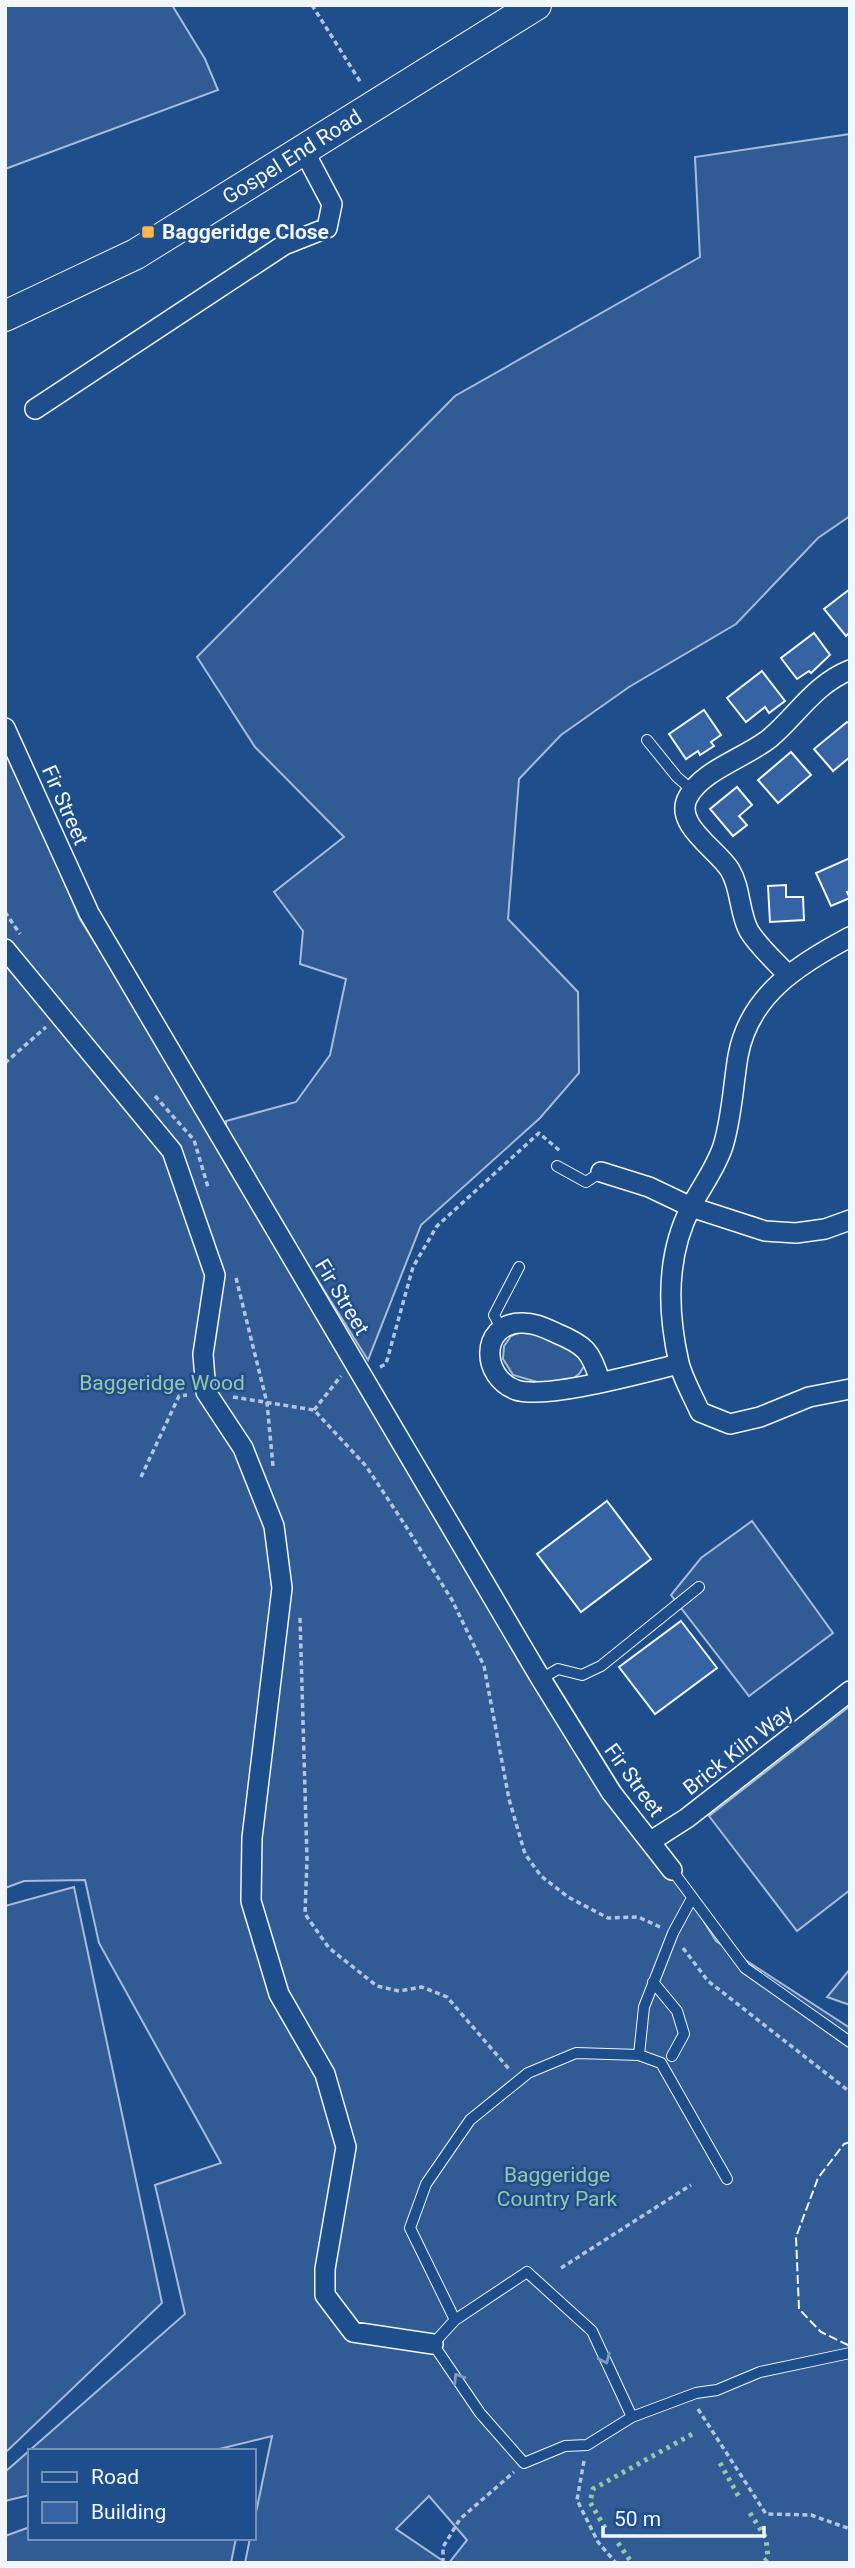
<svg xmlns="http://www.w3.org/2000/svg" width="855" height="2568" viewBox="0 0 855 2568" font-family="Roboto,sans-serif">
	<style>
		.built { fill: #305b95; stroke: #a8bbd7; stroke-width: 2 }
		.building { fill: #3563a3; stroke: #f2f6ff; stroke-width: 2 }
		.lines { fill: none; stroke-linecap: round; stroke-linejoin: round }
		.lane-casing { stroke: #f2f6ff; stroke-width: 12 }
		.street-casing { stroke: #f2f6ff; stroke-width: 22 }
		.primary-casing { stroke: #f2f6ff; stroke-width: 32 }
		.path { stroke: #b3c4dc; stroke-width: 3.5; stroke-dasharray: 5 3.5; stroke-linecap: butt }
		.lane { stroke: #1f4e8c; stroke-width: 10 }
		.street { stroke: #1f4e8c; stroke-width: 19 }
		.primary { stroke: #1f4e8c; stroke-width: 30 }
		.hedge { stroke: #97c8a6; stroke-width: 5; stroke-dasharray: 3.5 5; stroke-linecap: butt }
		.fence { stroke: #f2f6ff; stroke-width: 2; stroke-dasharray: 9 3.5; stroke-linecap: butt }
		.oneway { stroke: #7e9ac0 }
		.poi-dot { fill: #ffb74d; stroke: #1f4e8c; stroke-width: 2.5 }
		.labels { text-anchor: middle; stroke-width: 5; stroke-linejoin: round; paint-order: stroke }
		.street-label { font-size: 21px; fill: #f2f6ff; stroke: #1f4e8c }
		.poi-label { font-size: 21px; font-weight: bold; fill: #f2f6ff; stroke: #1f4e8c; text-anchor: start }
		.park-label { font-size: 21px; fill: #97c8a6; stroke: #1f4e8c }
	</style>
	<rect width="100%" height="100%" fill="#1f4e8c"/>
	<path class="built" d="M5 5H172L205 59 218 90 5 169Z
		M850 134V516L818 538 736 624 629 687 561 735 519 779 508 919 578 992 579 1073 540 1118 421 1225 368 1360 226 1135V1121L296 1102 330 1055 346 979 300 964 303 931 274 892 344 837 255 747 197 657 455 396 700 257 695 157Z
		M5 741 80 919 716 1941 850 2028V2563H449L467 2540 429 2496 396 2529 446 2563H245L250 2538H254V2522L272 2436 211 2451H30V2495L5 2501V2472L185 2314 155 2185 221 2163 99 1943 85 1880 24 1881 5 1888Z
		M522 1331 534 1333 578 1352 585 1365 579 1374 571 1380 544 1384 513 1375 503 1359 504 1346 511 1336Z
		M752 1521 833 1633 749 1696 671 1595 701 1558Z
		M850 1706V1890L797 1931 709 1816Z
		M74 1887 162 2303 5 2453V1906Z
		M850 1969V2005L827 1997Z
		M30 2527V2538H236L231 2563H5V2536Z"/>
	<path class="building" d="M850 589V632L846 636 824 609Z
		M814 633 830 655 811 673 809 671 797 679 781 658Z
		M762 671 785 701 769 713 765 707 746 722 727 698Z
		M704 710 721 735 711 742 714 746 700 755 698 751 686 759 669 734Z
		M847 722 850 724V757L833 771 814 749Z
		M791 752 811 775 778 803 758 780Z
		M737 787 752 805 739 816 747 825 733 836 710 809Z
		M850 858V891L847 892 850 898 831 906 816 873Z
		M786 885V897H803L804 920 770 922 768 886Z
		M607 1501 651 1559 581 1612 537 1554Z
		M681 1621 717 1668 655 1714 619 1667Z"/>
	<g class="lines">
		<defs>
			<path id="lane" d="M647 740 677 777 693 791
				M557 1166 586 1182 601 1172
				M502 1330 494 1315 519 1267
				M541 1679 558 1669 582 1675 601 1666 699 1587
				M672 1870 745 1968 850 2042
				M653 1982 677 2011 684 2034 672 2056
				M639 2055 644 2007 673 1933 692 1898
				M455 2320 410 2228 426 2184 470 2120 528 2073 576 2053 639 2055 661 2063 727 2179
				M632 2417 592 2331 527 2272 455 2320 433 2344 480 2413 524 2463 565 2446 587 2445 632 2417 696 2393 717 2390 760 2372 850 2353"/>
			<path id="street" d="M35 409 284 245 327 228 332 204 303 149
				M5 728 89 913 541 1679 611 1792 672 1870
				M850 937C799 964 749 995 738 1056 733 1086 732 1117 723 1146 716 1168 701 1187 691 1207 666 1255 667 1310 679 1363 683 1379 693 1396 700 1412L730 1424 760 1417 809 1397 850 1389
				M5 949 172 1151 215 1275 203 1354 206 1392 243 1448 274 1526 282 1588 252 1838 251 1901 279 1994 325 2074 346 2147 325 2269V2295L353 2332 433 2344
				M788 975C775 961 759 947 749 931 739 913 741 888 730 870 717 849 673 824 688 797 702 770 747 757 770 738 797 715 815 684 850 670
				M601 1172 649 1187 691 1207 765 1231 796 1233 825 1229 850 1220
				M600 1381C591 1351 585 1345 556 1333 545 1328 533 1322 520 1323 480 1325 481 1377 516 1390 546 1400 645 1372 679 1364
				M651 1841 687 1818 850 1691"/>
			<path id="primary" d="M5 316 136 254 536 5"/>
		</defs>
		<use href="#lane" class="lane-casing"/>
		<use href="#street" class="street-casing"/>
		<use href="#primary" class="primary-casing"/>
		<path class="path" d="M312 5 361 83
			M5 912 20 934
			M5 1063 46 1027
			M155 1096 194 1140 208 1187
			M236 1278 267 1403 273 1466
			M380 1367 386 1364 413 1267 437 1226 539 1133 560 1151
			M233 1397 314 1410 366 1466 405 1525 452 1600 484 1666 509 1799 525 1854 541 1876 568 1897 608 1918 638 1917 660 1927
			M314 1410 341 1376
			M141 1477 179 1396 187 1395
			M300 1618 307 1859 305 1914 329 1948 377 1986 399 1991 422 1987 447 1997 509 2069
			M683 1948 708 1981 850 2092
			M561 2268 691 2185
			M698 2409 766 2514 811 2515 850 2529
			M584 2461 577 2500 598 2542 616 2563
			M443 2563V2547L460 2519 514 2472"/>
		<use href="#lane" class="lane"/>
		<use href="#street" class="street"/>
		<use href="#primary" class="primary"/>
		<path class="hedge" d="M720 2463 739 2497
			M750 2513 766 2538 768 2558 763 2563
			M605 2528 590 2502 593 2489 696 2432
			M618 2543 632 2563"/>
		<path class="fence" d="M850 2142 844 2144 818 2178 796 2237 799 2309 821 2332 850 2346"/>
	</g>
	<defs><path id="oneway-chevron" d="M-2-3.5L2.5 0L-2 3.5" fill="none" stroke-width="1.6" stroke-linecap="round" stroke-linejoin="round" transform="scale(1.75)"/></defs>
	<g class="oneway">
		<use href="#oneway-chevron" transform="translate(605 2359) rotate(65)"/>
		<use href="#oneway-chevron" transform="translate(458 2378) rotate(-123)"/>
	</g>
	<rect class="poi-dot" x="141" y="225" width="14" height="14" rx="3.5"/>
	<g class="labels">
		<g class="street-label">
			<text transform="translate(292 157) rotate(-32)" y="7">Gospel End Road</text>
			<text transform="translate(65 805) rotate(66)" y="7">Fir Street</text>
			<text transform="translate(342 1297) rotate(59)" y="7">Fir Street</text>
			<text transform="translate(738 1750) rotate(-38)" y="7">Brick Kiln Way</text>
			<text transform="translate(634 1780) rotate(54)" y="7">Fir Street</text>
		</g>
		<g class="poi-label">
			<text x="162" y="239">Baggeridge Close</text>
		</g>
		<g class="park-label">
			<text x="162" y="1390">Baggeridge Wood</text>
			<text x="557" y="2182">Baggeridge<tspan x="557" dy="24">Country Park</tspan></text>
		</g>
	</g>
	<rect width="855" height="2568" fill="none" stroke="#f2f6ff" stroke-width="14"/>
	<rect x="28" y="2449" width="228" height="91" fill="#1f4e8c" stroke="#7391ba" stroke-width="2"/>
	<rect x="42" y="2472" width="35" height="10" fill="#1f4e8c" stroke="#7391ba" stroke-width="2"/>
	<text x="91" y="2484" font-size="21" fill="#f2f6ff">Road</text>
	<rect x="42" y="2502" width="35" height="21" fill="#3563a3" stroke="#7391ba" stroke-width="2"/>
	<text x="91" y="2519" font-size="21" fill="#f2f6ff">Building</text>
	<path d="M603 2526v10h161v-10" fill="none" stroke="#f2f6ff" stroke-width="3.5"/>
	<text x="614" y="2526" font-size="21" fill="#f2f6ff" stroke="#1f4e8c" stroke-width="5" paint-order="stroke">50 m</text>
</svg>
